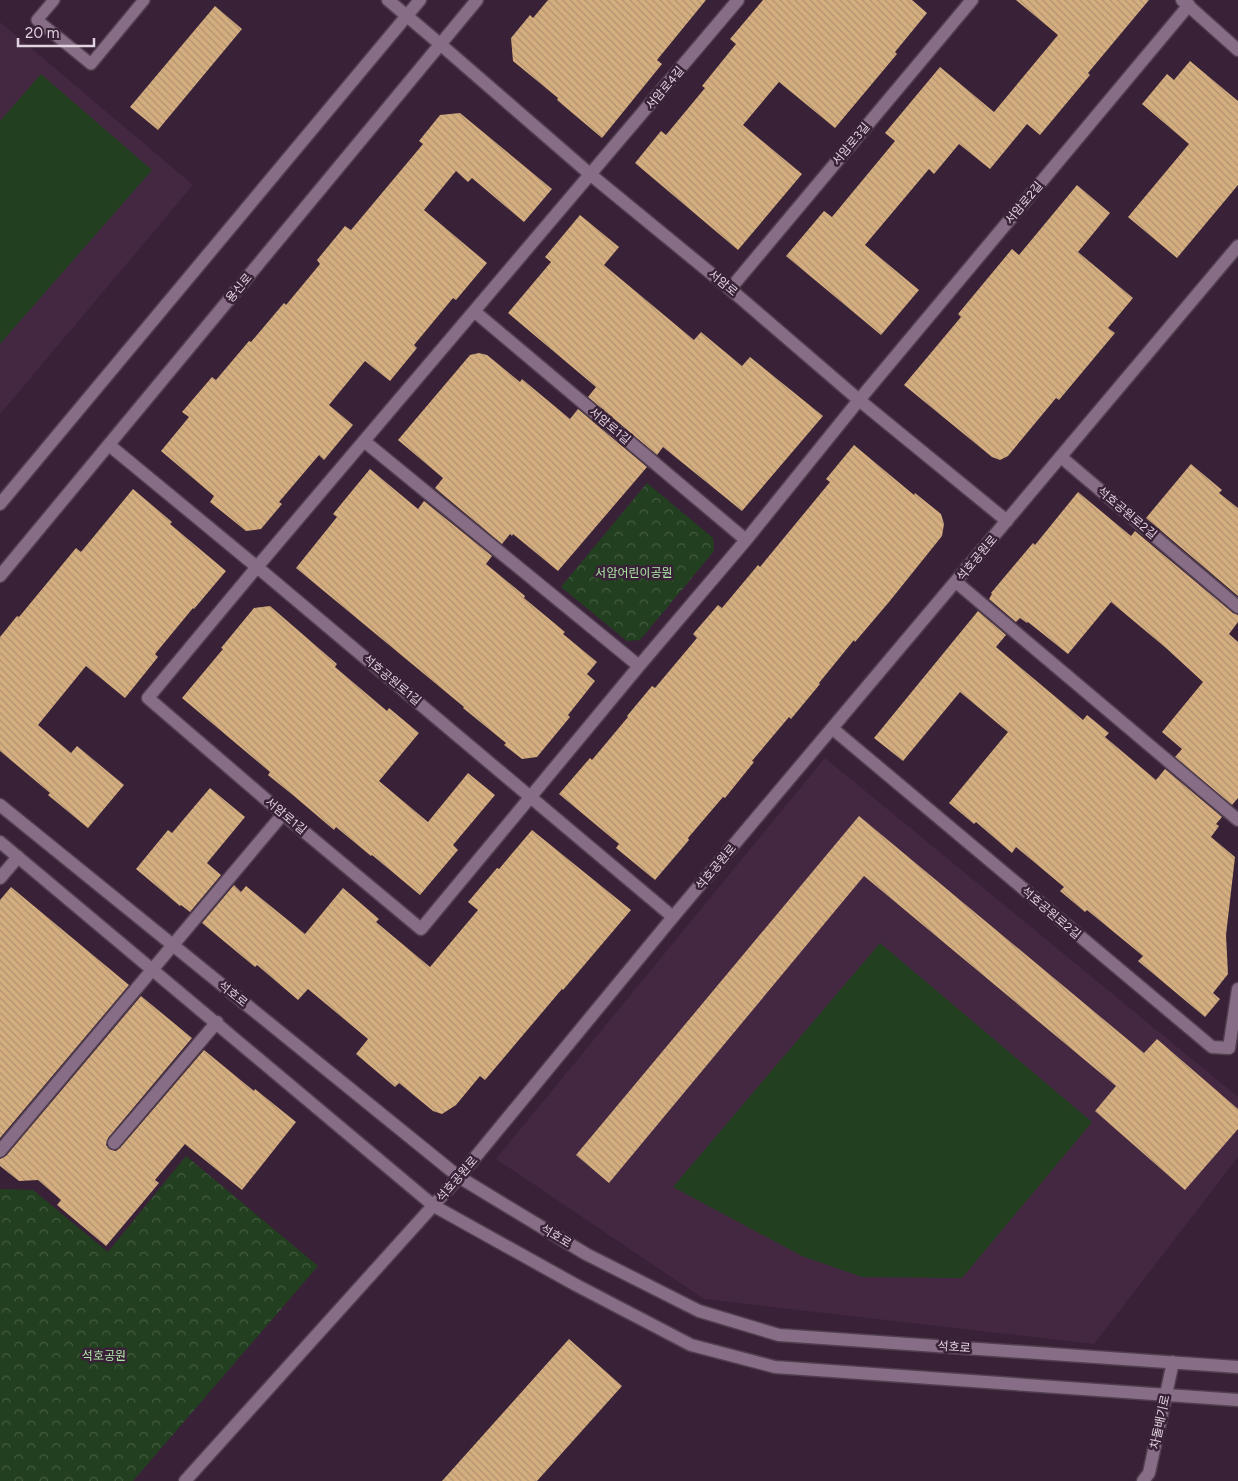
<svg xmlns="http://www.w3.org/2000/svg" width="1238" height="1481" viewBox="0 0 1238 1481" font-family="Figtree,'Noto Sans KR',sans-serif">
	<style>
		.built { fill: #442842 }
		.green { fill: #22401f }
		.forest { fill: url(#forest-crowns) }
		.building { fill: url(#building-back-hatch) }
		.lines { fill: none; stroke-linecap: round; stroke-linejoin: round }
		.lane-casing { stroke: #513f50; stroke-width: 14 }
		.street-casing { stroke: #513f50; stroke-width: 15 }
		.secondary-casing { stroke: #513f50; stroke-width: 15 }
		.lane { stroke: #876d85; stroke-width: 11 }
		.street { stroke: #876d85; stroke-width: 12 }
		.secondary { stroke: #876d85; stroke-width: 12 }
		.labels { text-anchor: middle; stroke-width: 5; stroke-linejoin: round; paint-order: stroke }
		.street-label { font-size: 12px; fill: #e1d2df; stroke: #392237 }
		.park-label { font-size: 12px; fill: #aee8a7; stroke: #392237 }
	</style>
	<defs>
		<pattern id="forest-crowns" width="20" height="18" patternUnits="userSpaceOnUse" patternTransform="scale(1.25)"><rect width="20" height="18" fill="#22401f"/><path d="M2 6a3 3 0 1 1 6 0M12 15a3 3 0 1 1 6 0" fill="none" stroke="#425b3f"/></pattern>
		<pattern id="building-back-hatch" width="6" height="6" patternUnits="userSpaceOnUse" patternTransform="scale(1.25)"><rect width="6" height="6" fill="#d5ae80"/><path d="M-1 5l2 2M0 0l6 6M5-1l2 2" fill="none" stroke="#b19271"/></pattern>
	</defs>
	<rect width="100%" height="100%" fill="#392237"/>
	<path class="built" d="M0 22 193 185 0 414Z
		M825 758 1238 1097V1157L1094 1344 704 1299 496 1159Z"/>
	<path class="green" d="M41 74 152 170 0 344V121Z
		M880 943 1092 1122 962 1278 862 1277 802 1256 673 1187Z"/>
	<path class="forest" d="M647 483 713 538 714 551 640 640 627 641 561 587Z
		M186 1156 318 1266 133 1481H0V1189L33 1190 108 1252Z"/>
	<path class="building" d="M548 0H706L657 60 662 64 602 138 557 100 558 98 513 61 511 38 530 15 533 18Z
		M763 0H912L927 13 895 52 897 54 835 128 779 82 743 125 802 174 738 250 635 163 661 131 666 135 705 88 702 86 736 44 730 39Z
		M1016 0H1149L1088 73 1090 75 1040 135 1027 124 990 169 959 144 934 174 929 169 865 245 919 290 881 335 786 256 824 211 832 217 895 141 885 133 940 67 994 112 1058 35Z
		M215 6 242 29 158 130 130 107Z
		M1190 61 1238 101V185L1177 258 1128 217 1189 144 1142 104 1167 74 1174 80Z
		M460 113 552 189 524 222 472 178 468 182 456 171 424 210 487 263 456 300 453 298 414 345 417 348 390 381 365 361 329 405 353 425 324 460 319 455 279 502 282 504 261 529 246 531 210 502 214 496 161 451 189 417 182 412 212 377 216 380 249 341 251 342 284 303 286 305 320 264 317 260 345 226 351 230 423 144 419 141 440 115Z
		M1077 185 1110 213 1078 252 1133 298 1108 328 1115 333 1059 400 1056 398 1008 456 1000 460 992 457 904 385 961 317 958 314 1012 249 1019 255Z
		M580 215 619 247 604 265 694 340 701 332 742 366 750 357 823 416 742 511 663 447 657 455 588 397 596 387 508 313 551 262 545 257Z
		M479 353 487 355 520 382 522 379 570 419 578 409 647 467 558 571 513 534 512 536 510 534 502 544 435 488 443 478 398 440 470 355Z
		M854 445 914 495 915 493 941 514 944 524 942 536 889 602 855 642 854 640 819 683 820 684 791 719 789 717 752 761 754 762 725 798 723 797 688 838 689 840 655 880 616 848 619 844 559 794 590 758 592 760 628 717 627 716 652 686 655 688 697 638 693 634 718 605 722 608 758 565 760 567 830 482 826 479Z
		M1191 464 1222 490 1219 493 1238 508V596L1146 518Z
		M370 469 418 509 424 501 492 556 486 564 525 596 524 598 565 632 563 634 597 662 587 674 595 681 568 715 570 717 537 757 522 759 504 745 506 743 463 708 464 707 296 568 337 517 333 514Z
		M133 489 172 522 170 524 226 571 194 609 193 608 155 654 158 657 125 698 86 666 38 725 71 753 77 746 124 785 88 828 48 795 50 793 0 751V637L17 616 19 617 76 548 81 552Z
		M1078 492 1131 536 1135 531 1233 613 1238 615V622L1229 634 1238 642V798L1232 805 1175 757 1182 749 1162 732 1203 682 1166 648 1111 602 1068 654 1028 622 1027 623 1020 618 1016 622 989 599 992 594 991 593 1033 543 1035 545Z
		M270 606 337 664 335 667 387 711 389 708 419 733 379 781 428 822 468 773 495 795 453 845 458 850 420 895 372 855 371 856 336 827 334 830 294 796 268 775 270 772 182 698 223 649 221 648 254 608Z
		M978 611 1006 635 996 647 1083 720 1087 715 1109 733 1105 737 1156 780 1165 769 1222 817 1216 824 1219 826 1211 837 1235 857 1226 935 1228 974 1213 993 1220 999 1205 1017 1138 961 1143 956 1087 910 1085 912 1060 891 1064 887 1016 847 1012 853 976 822 974 824 949 803 1008 732 960 692 903 761 874 738Z
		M210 788 245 817 207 863 221 875 190 912 181 905 180 906 136 869 168 830 172 833Z
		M859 816 1144 1053 1157 1039 1238 1109V1129L1185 1190 1095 1111 1116 1086 864 876 609 1183 576 1155Z
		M532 830 631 910 563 990 562 989 485 1080 480 1076 456 1105 442 1114 433 1111 399 1083 395 1087 356 1054 368 1039 308 989 298 1000 257 965 255 967 202 923 234 885 241 892 246 886 305 934 343 888 379 919 376 922 430 967 478 910 468 902 497 868 499 869Z
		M11 887 129 985 0 1138V900Z
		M141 996 192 1038 108 1138 106 1145 109 1149 116 1151 120 1148 204 1050 254 1091 255 1089 296 1122 242 1190 185 1144 155 1180 159 1183 106 1246 57 1205 61 1200 38 1180 19 1181 0 1166V1159L6 1156Z
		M569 1339 622 1386 537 1481H442Z"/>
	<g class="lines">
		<defs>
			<path id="lane" d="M54 0 37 20 91 64 144 0"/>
			<path id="street" d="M388 0 440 44
				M738 0 257 567 148 698 283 814 421 929 639 666 746 540 859 400 1189 5
				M1182 0 1238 50
				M730 289 972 0
				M474 311 746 540
				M364 441 639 666
				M109 445 257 567 673 917
				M1061 457 1238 607
				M956 582 1238 820
				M833 729 1212 1047 1229 1048 1238 989
				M0 878 18 857
				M114 1143 217 1022
				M0 1151 283 814"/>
			<path id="secondary" d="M440 44 591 175 730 289 859 400 1007 521
				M0 504 420 0
				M0 576 477 0
				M0 805 459 1177 586 1254 699 1311 779 1335 1238 1367
				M0 842 434 1206 576 1285 691 1345 775 1367 1238 1400
				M185 1481 459 1177 673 917 1238 246
				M1143 1481 1149 1473 1173 1362"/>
		</defs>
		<use href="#lane" class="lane-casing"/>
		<use href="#street" class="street-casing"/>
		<use href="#secondary" class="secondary-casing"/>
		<use href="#lane" class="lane"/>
		<use href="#street" class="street"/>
		<use href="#secondary" class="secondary"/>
	</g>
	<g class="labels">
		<g class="street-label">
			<text transform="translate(665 88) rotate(-50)" y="4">서암로4길</text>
			<text transform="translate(851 144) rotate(-50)" y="4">서암로3길</text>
			<text transform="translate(1024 203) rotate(-50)" y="4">서암로2길</text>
			<text transform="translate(723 283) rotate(40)" y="4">서암로</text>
			<text transform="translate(239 288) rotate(-50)" y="4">용신로</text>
			<text transform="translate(610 426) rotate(40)" y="4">서암로1길</text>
			<text transform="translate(1127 513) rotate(40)" y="4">석호공원로2길</text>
			<text transform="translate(977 558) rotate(-50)" y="4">석호공원로</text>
			<text transform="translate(392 680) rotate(40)" y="4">석호공원로1길</text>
			<text transform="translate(286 816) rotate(40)" y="4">서암로1길</text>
			<text transform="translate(716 867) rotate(-50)" y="4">석호공원로</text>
			<text transform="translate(1051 913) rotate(40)" y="4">석호공원로2길</text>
			<text transform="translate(233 994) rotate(39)" y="4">석호로</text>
			<text transform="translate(457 1179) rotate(-49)" y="4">석호공원로</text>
			<text transform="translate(556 1236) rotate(31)" y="4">석호로</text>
			<text transform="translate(954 1347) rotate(4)" y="4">석호로</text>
			<text transform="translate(1160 1422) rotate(-78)" y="4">차돌배기로</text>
		</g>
		<g class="park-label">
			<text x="634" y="577">서암어린이공원</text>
			<text x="104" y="1360">석호공원</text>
		</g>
	</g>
	<path d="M18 38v8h76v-8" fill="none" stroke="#e1d2df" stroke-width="2.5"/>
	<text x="25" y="38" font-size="15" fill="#e1d2df" stroke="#392237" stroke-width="4" paint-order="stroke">20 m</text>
</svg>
